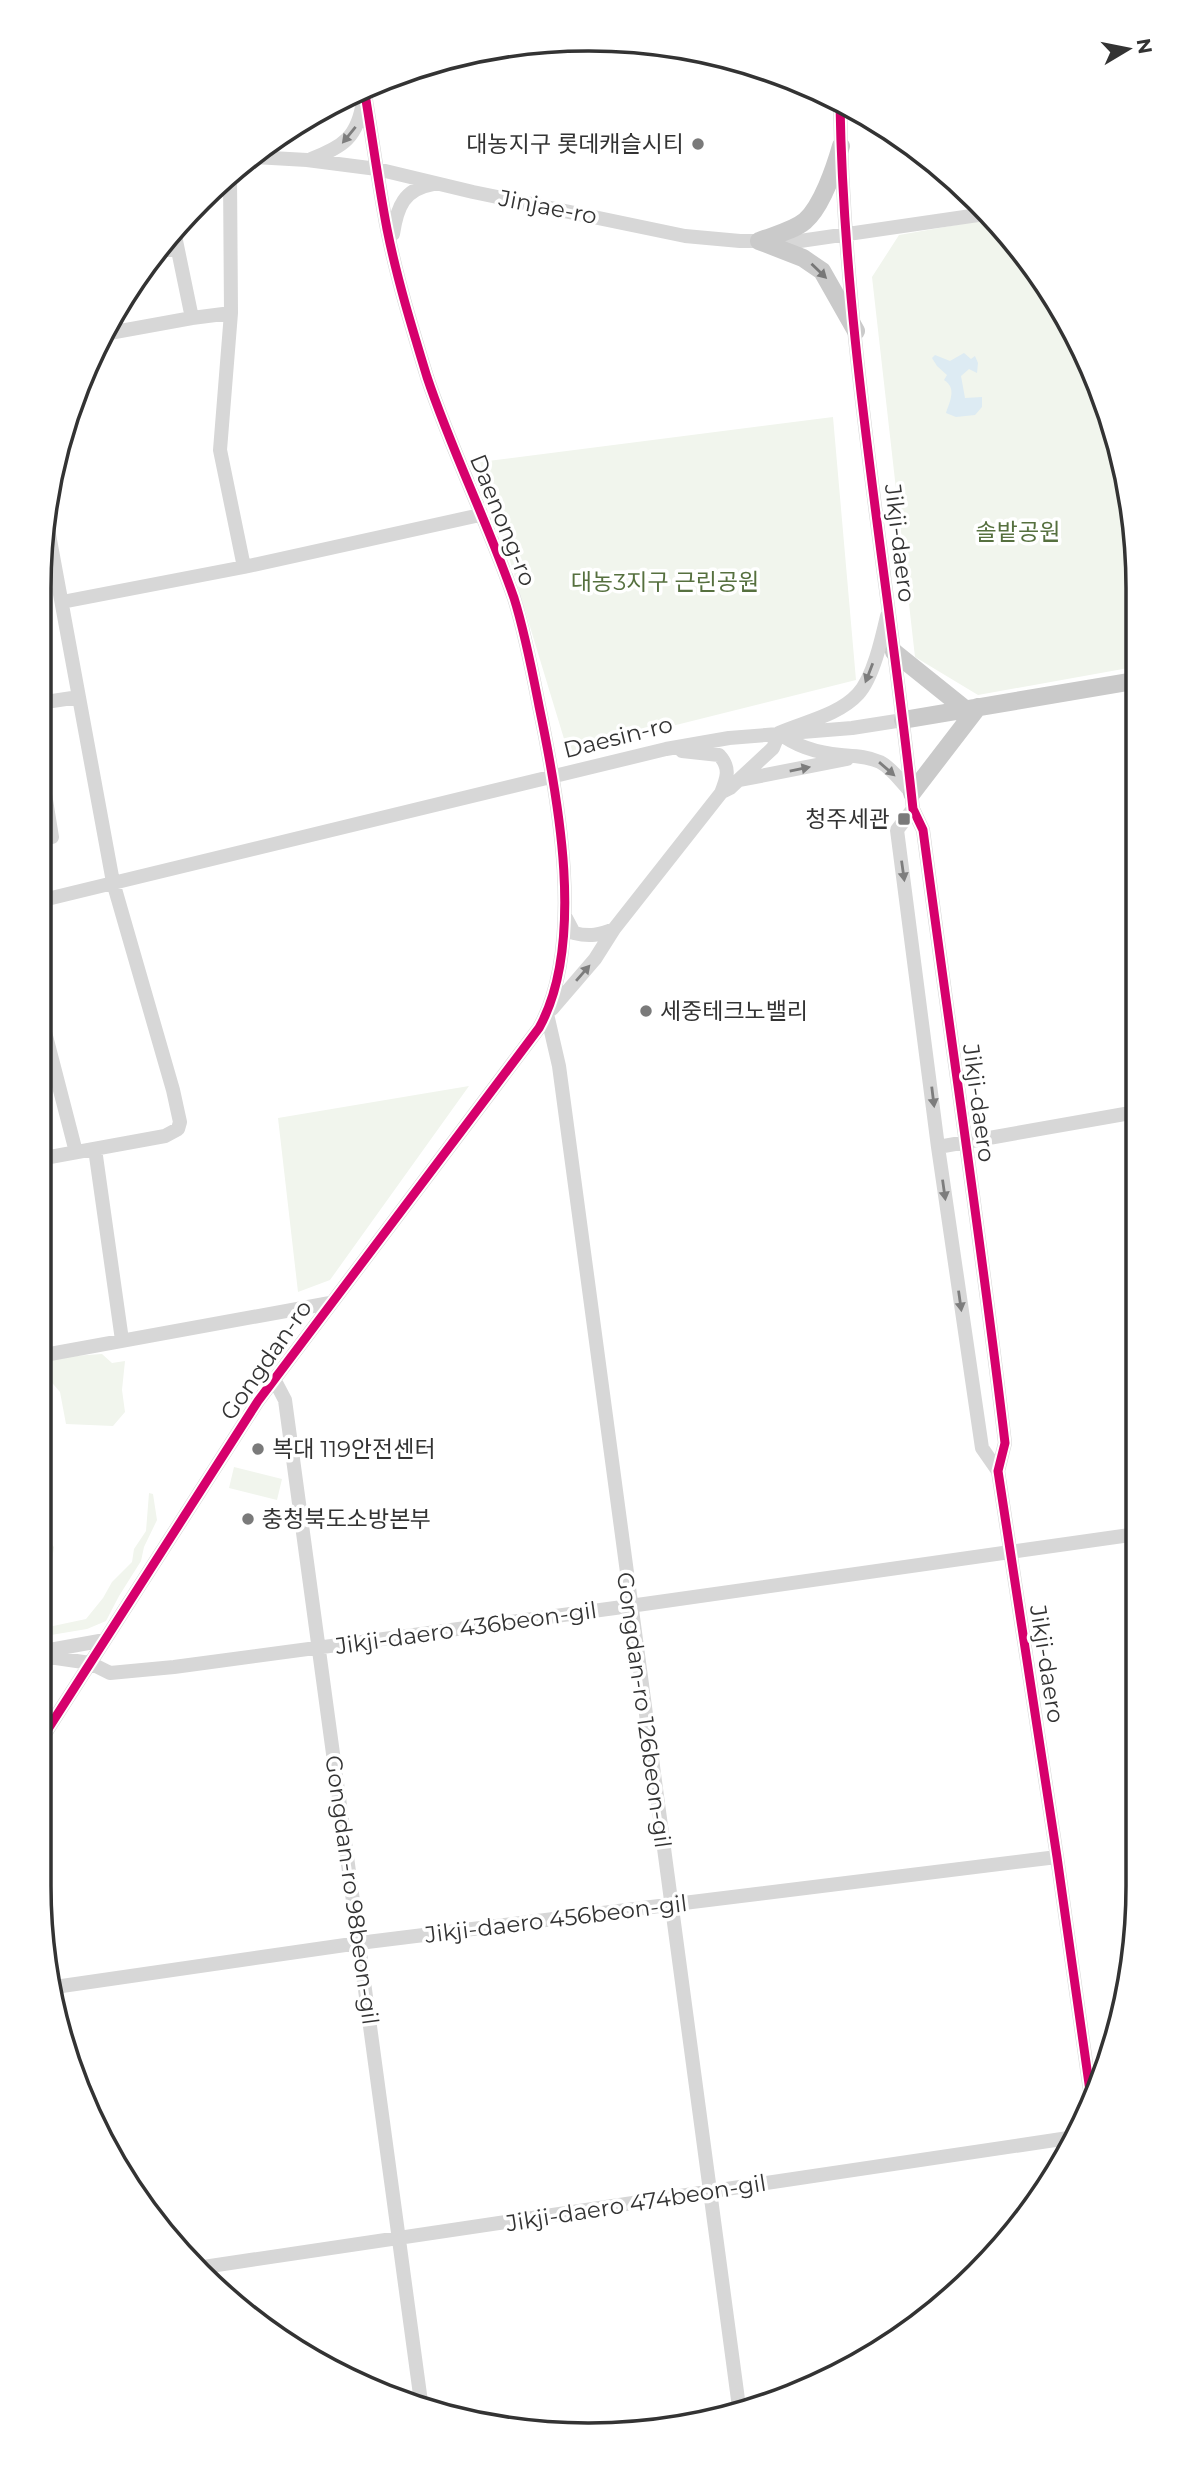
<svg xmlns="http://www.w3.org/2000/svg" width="1177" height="2474" viewBox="0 0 1177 2474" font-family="Montserrat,'Noto Sans KR',sans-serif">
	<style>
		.green { fill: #f1f5ed }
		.water { fill: #ddebf3 }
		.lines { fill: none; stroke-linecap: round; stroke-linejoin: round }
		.minor { stroke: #d7d7d7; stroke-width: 14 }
		.major { stroke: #cacaca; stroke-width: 18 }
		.cycleway-casing { stroke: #fff; stroke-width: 13 }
		.cycleway { stroke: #d6006c; stroke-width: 9 }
		.oneway { fill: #7d7d7d }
		.oneway2 { fill: #777 }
		.poi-dot { fill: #7a7a7a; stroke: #fff; stroke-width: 2.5 }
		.labels { text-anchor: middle; stroke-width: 7; stroke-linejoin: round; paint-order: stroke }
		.poi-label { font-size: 23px; fill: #333; stroke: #fff; text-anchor: start }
		.street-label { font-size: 23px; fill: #333; stroke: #fff }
		.park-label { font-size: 23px; fill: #56703f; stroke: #fff }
		.rim { fill: none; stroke: #333; stroke-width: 3.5 }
	</style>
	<rect width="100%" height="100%" fill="#fff"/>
	<path class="green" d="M991 219 1025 253 1096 378 1134 516V667L978 695 915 657 872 277 899 235Z
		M833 417 856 680 568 752 480 462Z
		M469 1086 330 1280 298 1292 278 1118Z
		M102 1354 112 1363 125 1361 122 1390 125 1412 113 1426 66 1424 60 1392 48 1378 51 1361 59 1357Z
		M234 1467 282 1479 277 1500 229 1488Z
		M149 1493 153 1494 157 1520 144 1547 141 1561 119 1596 106 1621 87 1629 39 1637V1629L86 1619 103 1598 112 1582 132 1562 134 1549 146 1531Z
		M48 1540 54 1547 49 1581 39 1616V1585L47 1560V1550L39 1553V1544Z"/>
	<path class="water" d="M964 353 971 359 975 356 978 363 977 373 969 369 961 376 965 398 982 397V407L975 415 956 417 946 413C950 401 957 388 944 380L947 375 937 366 932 358 935 355 950 361Z"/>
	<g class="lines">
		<path class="minor" d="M840 104C844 340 888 574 913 809L923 830C950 1035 981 1239 1005 1443L998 1471 1057 1857 1092 2105
			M252 157 307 160 377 169 473 192 685 236 740 241H800L985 214
			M311 159C343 147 358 137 363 101
			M230 175 231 313 220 450 244 567
			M393 234C397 207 404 189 433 184
			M157 252 177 248
			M192 318 231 313
			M104 334 192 318 174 231
			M62 602 244 567 480 515
			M39 703 79 697
			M779 733C797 747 818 753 841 755 854 756 867 756 880 762 892 768 902 783 912 793
			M740 780 847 759
			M722 792 730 788 773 748 779 733C804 722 839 715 858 694 873 678 882 638 887 616
			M913 809 897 830 938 1147 982 1448 998 1471
			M39 840 52 837 39 757
			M39 901 666 749 729 738 852 728 903 720
			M565 916 574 933C590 937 600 935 614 929
			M39 1009 76 1152
			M552 1009 595 959 614 929 721 793C727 778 731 768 719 755L682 751
			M547 1014 559 1066 739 2407
			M938 1147 1136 1112
			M95 1149 122 1340
			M39 1159 165 1136 178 1129 180 1122 173 1090 113 882 46 518
			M39 1356 330 1303
			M274 1379 285 1400 421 2402
			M44 1651 105 1640
			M39 1658H56L90 1663 110 1673 174 1667 630 1606 1137 1534
			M39 1743 258 1401 539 1028C586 944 558 797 539 706 532 670 525 633 514 598 488 523 452 452 427 377 412 328 397 279 387 229 378 182 372 135 364 88
			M55 1987 359 1943 1057 1857
			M197 2268 1075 2137"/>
		<path class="major" d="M759 241 803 258 822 271 856 331
			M759 241C774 235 793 231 805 221 822 206 835 167 841 146
			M894 652 965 709
			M903 720 1134 681
			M912 793 978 707"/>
		<defs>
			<path id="cycleway" d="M840 104C844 340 888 574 913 809L923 830C950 1035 981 1239 1005 1443L998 1471 1057 1857 1092 2105
				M39 1743 258 1401 539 1028C586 944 558 797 539 706 532 670 525 633 514 598 488 523 452 452 427 377 412 328 397 279 387 229 378 182 372 135 364 88"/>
		</defs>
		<use href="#cycleway" class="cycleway-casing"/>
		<use href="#cycleway" class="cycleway"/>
	</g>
	<defs><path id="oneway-solid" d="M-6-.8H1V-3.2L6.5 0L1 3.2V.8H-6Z" transform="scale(1.75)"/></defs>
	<g class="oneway">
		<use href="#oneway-solid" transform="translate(349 135) rotate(129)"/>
		<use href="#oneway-solid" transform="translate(869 673) rotate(111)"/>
		<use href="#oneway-solid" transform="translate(800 769) rotate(-11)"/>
		<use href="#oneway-solid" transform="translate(887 769) rotate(41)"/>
		<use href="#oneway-solid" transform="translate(903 871) rotate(82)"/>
		<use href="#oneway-solid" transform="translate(583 973) rotate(-49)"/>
		<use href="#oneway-solid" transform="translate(933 1097) rotate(83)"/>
		<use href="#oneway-solid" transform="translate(944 1190) rotate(82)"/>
		<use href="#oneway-solid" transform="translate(960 1301) rotate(82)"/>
	</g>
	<use class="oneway2" href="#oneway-solid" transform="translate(819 271) rotate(44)"/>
	<g class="poi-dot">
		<circle cx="698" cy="144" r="7"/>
		<rect x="897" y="812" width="14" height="14" rx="3.5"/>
		<circle cx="646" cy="1011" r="7"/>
		<circle cx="258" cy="1449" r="7"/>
		<circle cx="248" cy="1519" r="7"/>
	</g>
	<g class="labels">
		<g class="poi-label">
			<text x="684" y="152" text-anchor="end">대농지구 롯데캐슬시티</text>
			<text x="890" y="827" text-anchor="end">청주세관</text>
			<text x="660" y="1019">세중테크노밸리</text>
			<text x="272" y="1457">복대 119안전센터</text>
			<text x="262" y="1527">충청북도소방본부</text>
		</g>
		<g class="street-label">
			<text transform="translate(548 207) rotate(11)" y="8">Jinjae-ro</text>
			<text transform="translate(503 520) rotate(68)" y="8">Daenong-ro</text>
			<text transform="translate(900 543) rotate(83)" y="8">Jikji-daero</text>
			<text transform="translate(618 737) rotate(-14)" y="8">Daesin-ro</text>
			<text transform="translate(979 1103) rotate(82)" y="8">Jikji-daero</text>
			<text transform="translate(266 1360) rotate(-55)" y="8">Gongdan-ro</text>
			<text transform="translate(466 1628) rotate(-8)" y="8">Jikji-daero 436beon-gil</text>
			<text transform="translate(1047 1664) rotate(81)" y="8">Jikji-daero</text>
			<text transform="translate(644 1710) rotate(82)" y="8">Gongdan-ro 126beon-gil</text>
			<text transform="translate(352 1890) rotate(82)" y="8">Gongdan-ro 98beon-gil</text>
			<text transform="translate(556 1919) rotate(-7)" y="8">Jikji-daero 456beon-gil</text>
			<text transform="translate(636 2203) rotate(-9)" y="8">Jikji-daero 474beon-gil</text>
		</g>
		<g class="park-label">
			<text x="1018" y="540">솔밭공원</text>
			<text x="665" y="590">대농3지구 근린공원</text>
		</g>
	</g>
	<path d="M0 0H1177V2474H0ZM588 51H589A537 537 0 0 1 1126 588V1886A537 537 0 0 1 589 2423H588A537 537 0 0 1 51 1886V588A537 537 0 0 1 588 51Z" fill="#fff" fill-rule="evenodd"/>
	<path class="rim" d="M588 51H589A537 537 0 0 1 1126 588V1886A537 537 0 0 1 589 2423H588A537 537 0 0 1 51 1886V588A537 537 0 0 1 588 51Z"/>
	<g transform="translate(1128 49) rotate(80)" stroke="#ffffff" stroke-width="5" paint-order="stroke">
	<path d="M0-5L12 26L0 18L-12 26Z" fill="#333333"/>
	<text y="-10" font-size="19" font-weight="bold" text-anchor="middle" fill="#333333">N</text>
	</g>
</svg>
